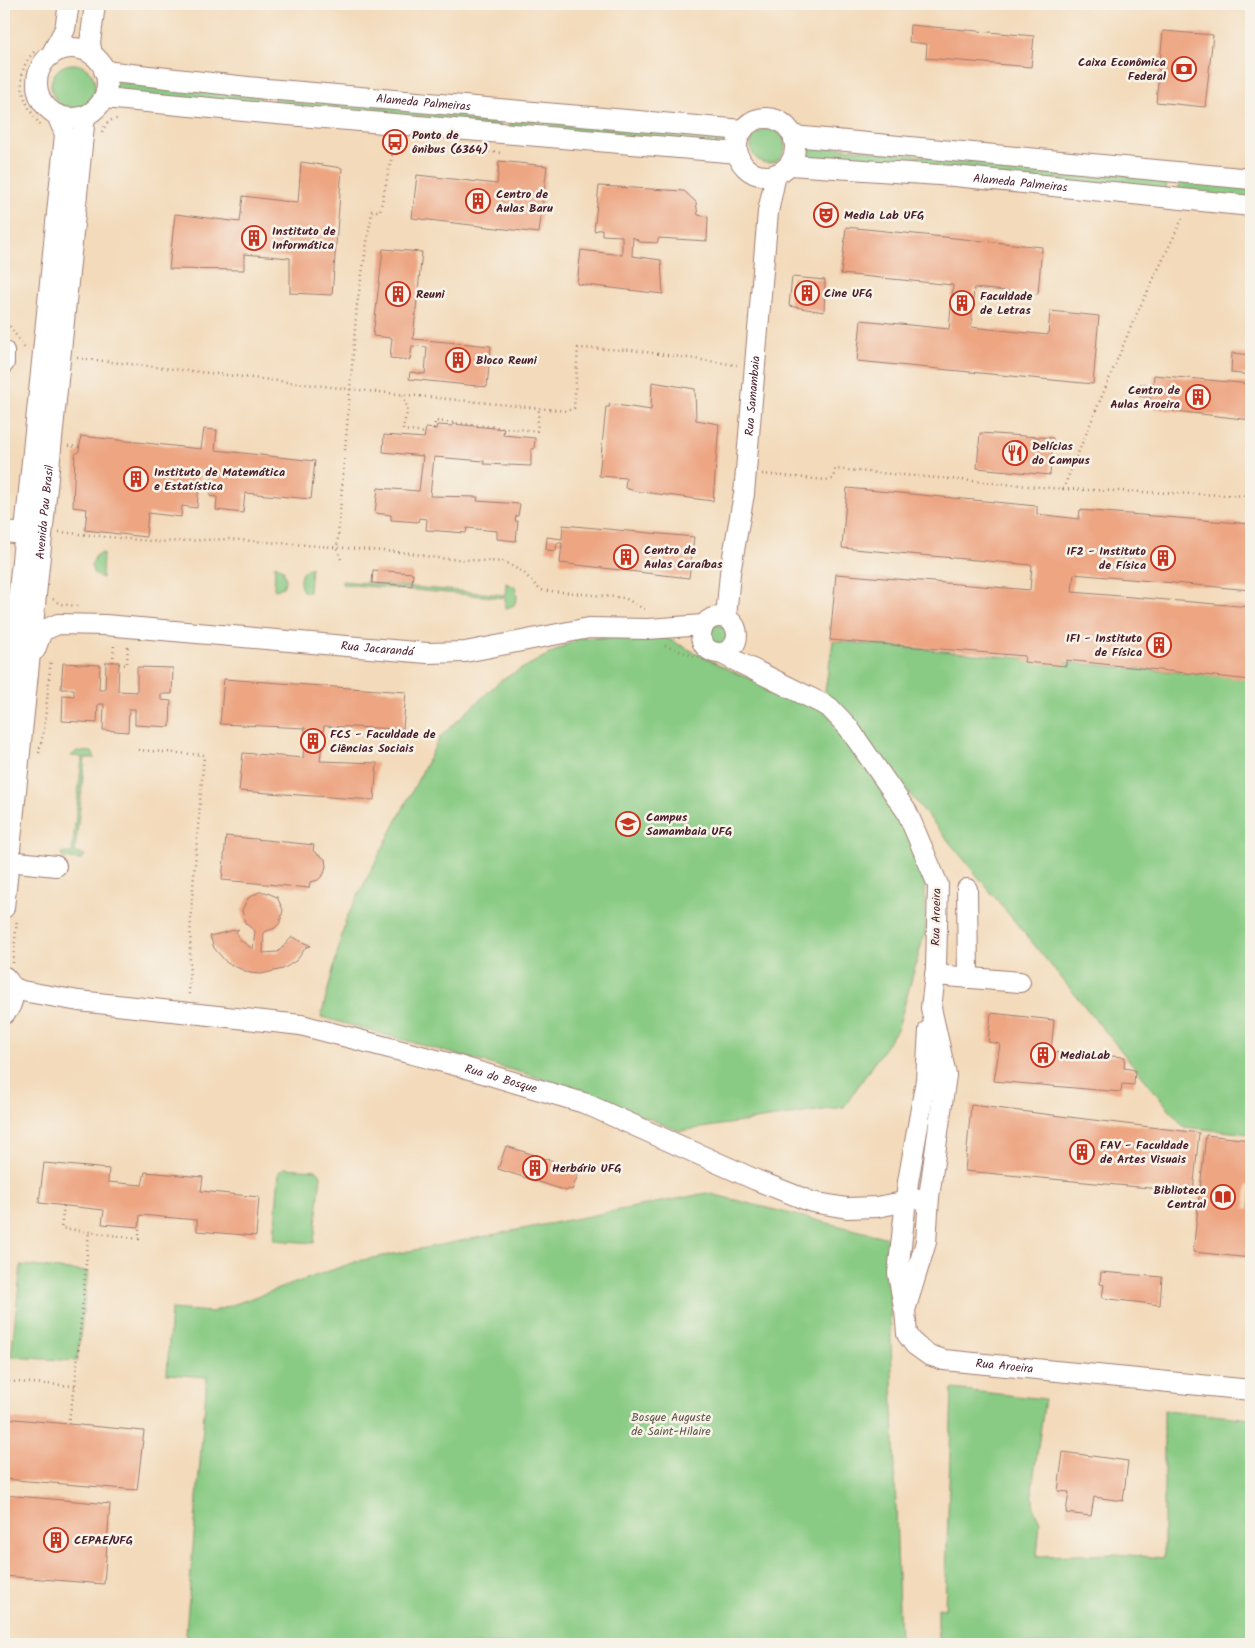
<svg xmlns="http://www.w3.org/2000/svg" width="1255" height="1648" viewBox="0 0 1255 1648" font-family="Kalam,sans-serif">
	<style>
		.green { fill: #89cb84; stroke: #6a7558 }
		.building { fill: #eda582 }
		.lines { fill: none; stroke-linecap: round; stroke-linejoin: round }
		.minor-casing { stroke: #9e7c72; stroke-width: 22 }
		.path { stroke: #9e7c72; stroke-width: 2.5; stroke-dasharray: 1 4; stroke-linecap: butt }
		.minor { stroke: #fff; stroke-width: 20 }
		.labels { text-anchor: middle; stroke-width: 5; stroke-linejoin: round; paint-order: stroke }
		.poi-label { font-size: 12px; font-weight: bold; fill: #4a1f2b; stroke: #f7f3e8; text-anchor: start }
		.street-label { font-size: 12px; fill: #4a1f2b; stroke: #f7f3e8 }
		.park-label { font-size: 12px; fill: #5d5346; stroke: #f7f3e8 }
	</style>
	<rect width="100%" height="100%" fill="#f7f3e8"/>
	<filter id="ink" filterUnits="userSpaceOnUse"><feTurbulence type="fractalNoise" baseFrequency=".02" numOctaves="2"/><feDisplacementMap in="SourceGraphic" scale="10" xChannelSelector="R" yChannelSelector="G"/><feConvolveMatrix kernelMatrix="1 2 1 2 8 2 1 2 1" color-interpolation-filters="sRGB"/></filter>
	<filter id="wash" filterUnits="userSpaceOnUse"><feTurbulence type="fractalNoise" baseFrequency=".0096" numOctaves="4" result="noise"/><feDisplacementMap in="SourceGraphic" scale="20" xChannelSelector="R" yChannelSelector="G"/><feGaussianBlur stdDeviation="1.12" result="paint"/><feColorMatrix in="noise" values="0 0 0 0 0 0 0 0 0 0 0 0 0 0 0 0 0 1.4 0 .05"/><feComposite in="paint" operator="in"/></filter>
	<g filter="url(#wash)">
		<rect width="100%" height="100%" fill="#f3daba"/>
		<path class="green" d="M51 86a22 22 0 1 1 44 0a22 22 0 1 1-44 0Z
			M115 82 260 96 259 105 114 92Z
			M274 96 501 116 500 127 273 107Z
			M510 118 725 138 724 148 509 128Z
			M751 146a17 17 0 1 1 34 0a17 17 0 1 1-34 0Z
			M801 144 1167 179 1166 191 801 159Z
			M1179 180 1251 187V199L1179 193Z
			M103 553 102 578 94 574 91 566 96 555Z
			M275 565 283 569 286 580 283 587 276 590 274 589Z
			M311 567 309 592 303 591C299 585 299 578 303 571Z
			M342 581 505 595 506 583 516 588 517 598 514 605 505 609V598L342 584Z
			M708 636a11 11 0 1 1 22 0a11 11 0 1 1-22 0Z
			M664 637 740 675 820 703 924 851 926 928 898 1028 844 1107 680 1131 584 1093 530 1075 321 1017 346 919 440 737 501 680 579 638Z
			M833 641 1251 679V1134L1184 1127 825 691Z
			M77 751 92 752 95 758H85L75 853 85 855 81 860 63 858 61 853H72L82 757 71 756Z
			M284 1168 317 1170 321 1175 314 1243 274 1240 279 1172Z
			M707 1193 888 1238 900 1644H185L207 1377 167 1374 171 1309 212 1312 358 1261Z
			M21 1265 88 1272 77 1361 11 1357Z
			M952 1389 1045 1399 1032 1488 1034 1509 1040 1522 1037 1556 1116 1554 1164 1558V1410L1251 1419V1644H938V1608L945 1609Z"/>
		<g id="blocks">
			<path class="building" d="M910 25 1034 36 1031 67 926 58 927 44 909 42Z
				M1163 31 1213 35 1205 107 1156 102Z
				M499 161 547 166 539 233 412 218 417 175 497 184Z
				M301 162 342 168 332 295 290 293V258L244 254V270L169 269 175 214 240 222 243 196 298 203Z
				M599 186 684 191 696 202 698 215 708 217 707 241 659 238 657 243 640 242 633 237 632 256 661 260 663 294 577 284 581 250 622 255V236L602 235V229L594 231Z
				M846 227 1042 247 1038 294 974 288 971 327 1048 335 1050 311 1099 316 1093 384 857 361 861 320 949 329 953 285 841 274Z
				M383 249 422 252 413 339 491 346 487 387 409 379 410 372 425 374 427 347 412 346 410 360 390 358 392 338 373 336Z
				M792 277 825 280 824 312 789 306Z
				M1232 353 1251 355V375L1231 373Z
				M1154 375 1251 384V420L1150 408 1151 398 1138 396 1140 384 1153 385Z
				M652 382 695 389 696 420 719 424 713 501 635 491 625 488 626 478 599 476 606 407H610L609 404 651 410Z
				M453 424 504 429 503 435 535 438 534 449H531V466L484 464V461L434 457 430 496 478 497 477 501 520 504 518 516H516L515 521H518L516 541 497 539V531L467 528 466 533 426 530 427 519 419 518 418 522 391 520V515L375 513 378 488 419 491 423 456 383 452 384 435 424 438 426 428 436 429 437 425 453 426Z
				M204 429 217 430 215 450 315 461 311 499 245 493 243 513 216 510 217 497 210 496 213 471 200 470 197 508 182 506 181 517 148 513 146 537 85 530 87 509 73 507 75 455 79 451 81 436 201 449Z
				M980 433 1053 438 1050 475 977 468Z
				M847 488 1037 506V514L1079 519 1080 510 1251 524V590L1074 574 1072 592 1251 607V680L1066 660V666L1024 662 1025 656 830 640 836 574 1030 590 1032 565 842 548Z
				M563 525 694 537 689 578 560 563 562 543H557L556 551 546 550 547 537 562 539Z
				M373 570 413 573 412 586 372 583Z
				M106 662H119L118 691 137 692V667L173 668 172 694H161V700L171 701 170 727 135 725V709H129L128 732 103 730 104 704H98L97 723 62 721 63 695 74 696V689H61L63 663 100 665 99 690H105Z
				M224 679 406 692 403 729 324 726 320 761 377 763 374 800 239 791 243 753 303 758 305 728 220 724Z
				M226 836 314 845 313 851 325 859 326 866 324 874 318 880 310 882 309 888 222 880Z
				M259 892H265L277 897 283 910 280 923 275 928 264 932 263 953 278 952 292 937 311 946 306 947 297 960 283 969 261 974 250 973 227 963 214 948 210 936 239 929 236 932 240 940 253 949 255 931 245 923 242 910 248 898Z
				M991 1013 1054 1020 1051 1052 1125 1057 1124 1068 1135 1070 1134 1085 1122 1084 1121 1092 994 1081 1000 1044 988 1042Z
				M971 1105 1199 1133 1193 1192 965 1171Z
				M1206 1135 1251 1140V1186L1247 1185 1245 1208 1251 1209V1258L1193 1252Z
				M506 1146 572 1167V1169L579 1172 572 1190 568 1189 567 1191 498 1169Z
				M44 1163 109 1169 108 1182 142 1185 145 1172 203 1177 201 1191 259 1197 256 1236 197 1231V1220L140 1215 139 1227 102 1224 104 1210 39 1203Z
				M1101 1272 1162 1277 1160 1305 1102 1298 1104 1285 1100 1284Z
				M4 1418 144 1431 137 1490 4 1479Z
				M1063 1452 1128 1461 1123 1501 1094 1497 1091 1516 1066 1513 1069 1492 1058 1491Z
				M4 1495 110 1504 104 1584 4 1576Z"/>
		</g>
	</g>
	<g filter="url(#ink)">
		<use href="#blocks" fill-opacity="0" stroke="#9e7c72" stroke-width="1"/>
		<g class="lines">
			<defs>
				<g id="minor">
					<circle cx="72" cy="83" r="35"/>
					<path d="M92 54 90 43 95 4"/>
					<path d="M51 55 65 29 69 4"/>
					<path id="s1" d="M104 71 267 89 743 130"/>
					<path d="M104 98 265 113 738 153"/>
					<circle cx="766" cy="147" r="29"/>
					<path d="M793 136 1251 179"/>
					<path id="s2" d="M790 165 954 176 1251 206"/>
					<path d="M4 351V363"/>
					<path d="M4 532 25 534"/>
					<circle cx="719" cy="635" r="18"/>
					<path id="s3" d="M726 618 730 573 744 494 768 212 776 174"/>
					<path id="s4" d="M35 650 42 631 58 624 105 625 427 653 465 652 589 628 648 629 704 625"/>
					<path id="s5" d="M720 653 829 707 848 727 907 812 938 885 936 968 931 1008 946 1075 929 1197 926 1242 905 1310 907 1334 915 1345 929 1355 944 1360 1251 1390"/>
					<path d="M4 739 65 134 57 115"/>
					<path d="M8 861 56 866"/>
					<path d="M967 889 968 978"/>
					<path id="s6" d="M4 908 85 116"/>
					<path d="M935 975 1020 982"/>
					<path id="s7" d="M12 987 22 991 79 1001 301 1025 459 1066 584 1103 756 1180 812 1202 847 1208 877 1207 929 1197"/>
					<path d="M4 1014C15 1004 16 988 5 977"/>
					<path d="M904 1308 898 1273 908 1182 926 1080 929 1030"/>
				</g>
			</defs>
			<use href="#minor" class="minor-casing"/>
			<path class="path" d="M34 52C11 75 24 106 42 127
				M102 132C106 123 110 118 120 119
				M464 149 502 153
				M4 318 26 350
				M77 358 349 389 567 411 574 408 578 348 632 350 737 365
				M403 395C411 415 405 412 403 430L425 433
				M434 429 435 421 537 431 539 408
				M68 446 80 447
				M762 474 826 480 833 479 835 469 1063 489 1133 322 1184 215
				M1063 489 1251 496
				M59 532 160 542 228 539 410 553 437 558 505 562 524 573 540 590 625 598 647 611
				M341 559 337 548 357 305 372 211H380L395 142
				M53 599 60 604 78 606
				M665 646 705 660
				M113 662 114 644
				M119 664 127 665 128 644
				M138 750 204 755 191 912 189 997
				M39 753 44 730 51 659
				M13 963 17 919
				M64 1206 61 1228 139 1239V1227
				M4 1381 75 1386
				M68 1424 75 1386 89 1231"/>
			<use href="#minor" class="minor"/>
		</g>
	</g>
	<defs>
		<symbol id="bank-ring" viewBox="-11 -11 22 22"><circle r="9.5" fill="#f7f3e8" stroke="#c8321e" stroke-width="1.5"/><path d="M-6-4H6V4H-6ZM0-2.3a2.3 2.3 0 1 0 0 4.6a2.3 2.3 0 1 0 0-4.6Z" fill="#c8321e"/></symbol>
		<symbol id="bus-ring" viewBox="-11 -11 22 22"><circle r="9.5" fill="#f7f3e8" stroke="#c8321e" stroke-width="1.5"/><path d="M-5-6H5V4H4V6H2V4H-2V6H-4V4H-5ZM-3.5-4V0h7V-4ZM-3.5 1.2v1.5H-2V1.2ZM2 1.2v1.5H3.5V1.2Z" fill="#c8321e"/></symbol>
		<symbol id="building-ring" viewBox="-11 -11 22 22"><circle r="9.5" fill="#f7f3e8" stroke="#c8321e" stroke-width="1.5"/><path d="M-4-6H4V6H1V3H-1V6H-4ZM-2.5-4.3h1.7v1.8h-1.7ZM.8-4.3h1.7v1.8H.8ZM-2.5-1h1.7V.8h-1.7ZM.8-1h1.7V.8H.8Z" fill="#c8321e"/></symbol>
		<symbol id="theatre-ring" viewBox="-11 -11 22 22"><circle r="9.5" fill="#f7f3e8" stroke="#c8321e" stroke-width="1.5"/><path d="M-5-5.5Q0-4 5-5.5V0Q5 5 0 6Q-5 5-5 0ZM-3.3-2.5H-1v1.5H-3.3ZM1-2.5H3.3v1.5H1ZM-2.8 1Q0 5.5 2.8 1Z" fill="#c8321e"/></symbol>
		<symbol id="restaurant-ring" viewBox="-11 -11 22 22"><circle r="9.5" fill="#f7f3e8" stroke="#c8321e" stroke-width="1.5"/><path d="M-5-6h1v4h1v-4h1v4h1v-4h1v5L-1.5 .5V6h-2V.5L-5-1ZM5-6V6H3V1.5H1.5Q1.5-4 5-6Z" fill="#c8321e"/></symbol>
		<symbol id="university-ring" viewBox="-11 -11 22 22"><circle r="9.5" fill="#f7f3e8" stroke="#c8321e" stroke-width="1.5"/><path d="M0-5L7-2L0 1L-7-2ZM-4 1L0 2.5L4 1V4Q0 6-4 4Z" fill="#c8321e"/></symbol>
		<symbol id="library-ring" viewBox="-11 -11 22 22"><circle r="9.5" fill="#f7f3e8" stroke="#c8321e" stroke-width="1.5"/><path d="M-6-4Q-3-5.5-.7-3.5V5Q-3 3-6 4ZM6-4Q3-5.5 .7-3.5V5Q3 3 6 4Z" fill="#c8321e"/></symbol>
	</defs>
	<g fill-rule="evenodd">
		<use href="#bank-ring" x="1170" y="55" width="28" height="28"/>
		<use href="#bus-ring" x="381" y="128" width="28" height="28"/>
		<use href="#building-ring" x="464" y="187" width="28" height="28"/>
		<use href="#theatre-ring" x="812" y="201" width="28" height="28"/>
		<use href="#building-ring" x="240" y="224" width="28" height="28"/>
		<use href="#building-ring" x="793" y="279" width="28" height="28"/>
		<use href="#building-ring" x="384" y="280" width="28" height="28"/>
		<use href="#building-ring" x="948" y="289" width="28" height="28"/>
		<use href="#building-ring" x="444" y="346" width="28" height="28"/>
		<use href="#building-ring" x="1184" y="383" width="28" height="28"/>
		<use href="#restaurant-ring" x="1001" y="439" width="28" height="28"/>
		<use href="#building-ring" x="122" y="465" width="28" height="28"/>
		<use href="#building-ring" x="612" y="543" width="28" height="28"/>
		<use href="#building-ring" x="1149" y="544" width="28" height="28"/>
		<use href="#building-ring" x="1145" y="631" width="28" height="28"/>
		<use href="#building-ring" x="299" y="727" width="28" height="28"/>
		<use href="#university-ring" x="614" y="810" width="28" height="28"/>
		<use href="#building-ring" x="1029" y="1041" width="28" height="28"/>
		<use href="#building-ring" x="1068" y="1138" width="28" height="28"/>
		<use href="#building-ring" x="521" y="1154" width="28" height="28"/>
		<use href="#library-ring" x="1209" y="1183" width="28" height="28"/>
		<use href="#building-ring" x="42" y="1526" width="28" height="28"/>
	</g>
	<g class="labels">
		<g class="poi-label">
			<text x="1166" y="66" text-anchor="end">Caixa Econômica<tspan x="1166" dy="14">Federal</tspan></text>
			<text x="412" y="139">Ponto de<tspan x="412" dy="14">ônibus (6364)</tspan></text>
			<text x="496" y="198">Centro de<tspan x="496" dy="14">Aulas Baru</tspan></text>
			<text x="844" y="219">Media Lab UFG</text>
			<text x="272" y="235">Instituto de<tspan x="272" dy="14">Informática</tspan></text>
			<text x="824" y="297">Cine UFG</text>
			<text x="416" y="298">Reuni</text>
			<text x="980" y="300">Faculdade<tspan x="980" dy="14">de Letras</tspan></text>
			<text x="476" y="364">Bloco Reuni</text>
			<text x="1180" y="394" text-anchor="end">Centro de<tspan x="1180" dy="14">Aulas Aroeira</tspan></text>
			<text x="1032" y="450">Delícias<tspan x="1032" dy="14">do Campus</tspan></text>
			<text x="154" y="476">Instituto de Matemática<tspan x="154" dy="14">e Estatística</tspan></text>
			<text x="644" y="554">Centro de<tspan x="644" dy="14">Aulas Caraíbas</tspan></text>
			<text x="1146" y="555" text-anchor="end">IF2 - Instituto<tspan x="1146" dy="14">de Física</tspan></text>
			<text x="1142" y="642" text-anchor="end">IF1 - Instituto<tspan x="1142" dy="14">de Física</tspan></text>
			<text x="330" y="738">FCS - Faculdade de<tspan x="330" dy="14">Ciências Sociais</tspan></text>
			<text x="646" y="821">Campus<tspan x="646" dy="14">Samambaia UFG</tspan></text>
			<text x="1060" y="1059">MediaLab</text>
			<text x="1100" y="1149">FAV - Faculdade<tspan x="1100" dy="14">de Artes Visuais</tspan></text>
			<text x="552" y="1172">Herbário UFG</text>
			<text x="1206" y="1194" text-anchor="end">Biblioteca<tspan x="1206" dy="14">Central</tspan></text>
			<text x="74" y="1544">CEPAE/UFG</text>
		</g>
		<g class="street-label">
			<text dy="4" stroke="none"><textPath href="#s1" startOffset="321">Alameda Palmeiras</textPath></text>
			<text dy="4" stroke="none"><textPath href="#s2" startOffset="231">Alameda Palmeiras</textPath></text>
			<text dy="4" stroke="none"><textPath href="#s3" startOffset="224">Rua Samambaia</textPath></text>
			<text dy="4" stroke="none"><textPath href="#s6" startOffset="398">Avenida Pau Brasil</textPath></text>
			<text dy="4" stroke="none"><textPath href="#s4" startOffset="358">Rua Jacarandá</textPath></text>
			<text transform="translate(936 917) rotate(-89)" y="4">Rua Aroeira</text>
			<text dy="4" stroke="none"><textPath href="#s7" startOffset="499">Rua do Bosque</textPath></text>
			<text dy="4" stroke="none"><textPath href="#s5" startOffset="895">Rua Aroeira</textPath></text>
		</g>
		<g class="park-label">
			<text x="671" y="1421">Bosque Auguste<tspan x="671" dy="14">de Saint-Hilaire</tspan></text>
		</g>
	</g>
	<rect width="1255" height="1648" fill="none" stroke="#f7f3e8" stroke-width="20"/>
</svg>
